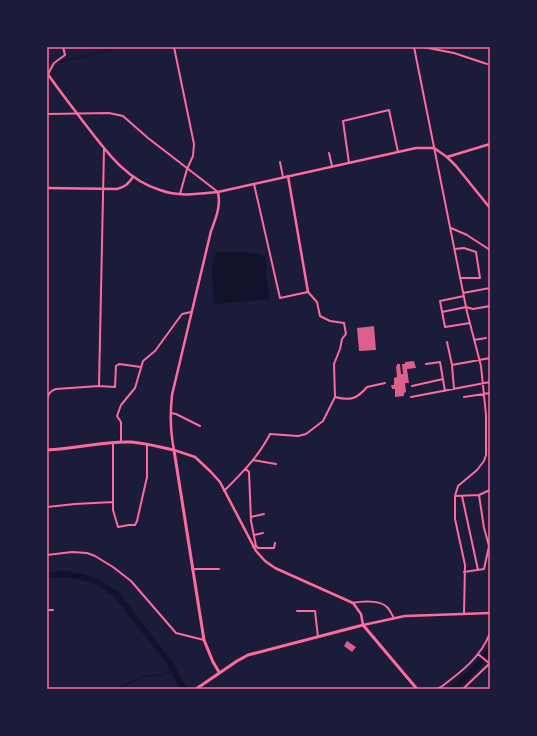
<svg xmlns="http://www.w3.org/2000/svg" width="537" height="736" viewBox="0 0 537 736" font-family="Manrope,sans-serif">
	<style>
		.water { fill: #12122b }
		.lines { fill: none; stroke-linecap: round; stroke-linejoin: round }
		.stream { stroke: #12122b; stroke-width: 1 }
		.river { stroke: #12122b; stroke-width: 6 }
		.building { fill: #dd5f8e }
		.minor { stroke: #ff6b9d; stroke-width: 2 }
		.tertiary { stroke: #ff6b9d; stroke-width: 2.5 }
		.secondary { stroke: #ff6b9d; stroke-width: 2.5 }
		.primary { stroke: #ff6b9d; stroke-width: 3 }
		.neatline { fill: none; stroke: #ff6b9d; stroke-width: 1.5 }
	</style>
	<rect width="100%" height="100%" fill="#1b1b3a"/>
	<path class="water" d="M216 252 254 253 266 257V276L270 299 218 304 214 303 212 268Z"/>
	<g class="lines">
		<path class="stream" d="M53 75 57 64 59 62 123 47
			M47 112 48 86 50 82
			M47 122V117
			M116 689 142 677 160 675 174 671"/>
		<path class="river" d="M47 575 65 574 82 577 98 582 116 594 169 662 184 689
			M451 689C467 679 479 665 490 650"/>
	</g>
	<path class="building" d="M374 326 376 350 359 351 357 328Z
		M414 361 416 368 407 369 409 383H405L406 392 404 393V396L395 397V389H392L391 385H394V378L397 377 396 366H397V364H400L401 374H403L402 364H405V362Z
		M347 641 356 647 352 652 344 646Z"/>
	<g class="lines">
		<path class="minor" d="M174 47 194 144 193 156 187 169 180 194
			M414 47 467 312 481 366 486 415V455L484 461 477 470 458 486 455 496V519L465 565 464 614
			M423 47 454 53 487 64
			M48 74 54 63 65 55 63 47
			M47 114 109 113 123 116 148 138 218 192
			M329 153 332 166
			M280 162 283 177
			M349 163 343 121 389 110 398 152
			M451 228 467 235 490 250
			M455 249 464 248 476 252 480 278H461
			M463 293 490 288
			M464 296 440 301 445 327 470 323
			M442 312 466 307 473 309 490 306
			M474 340 486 338
			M447 342 452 365
			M426 364 440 362 445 391
			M99 386 104 149
			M412 386 443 379
			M454 389 452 365 490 358
			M335 397C350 401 357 399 367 387L385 383
			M411 397 490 382
			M464 397 490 393
			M47 400C48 394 50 391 56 389L99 386 115 387 116 366 119 364 141 367
			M171 413 176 414 200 426
			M113 442V510L118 527 129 525H135L137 521 147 477V444
			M121 442V422L117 416 121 405 135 388 143 361 155 351 182 314 191 312
			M253 460 276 464
			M246 469 249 472 251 521 256 546 253 547
			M224 491C241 474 259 456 270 434L298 436 306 434 323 421 335 397 334 364 340 349 342 339 346 334 344 323 330 321 320 316 317 302 308 292 280 298 254 184
			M455 496 479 495
			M462 496 478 570
			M47 507 75 504 113 502
			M251 517 264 514
			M254 535 263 533
			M256 546 258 548H274L275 543
			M47 555 72 552 87 553 95 556 113 567 131 581 176 633 204 640
			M192 569H219
			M464 572 484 569 489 546 484 528 479 495 490 490
			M352 603C362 601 380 600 387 607 390 610 392 615 394 618
			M47 610H53
			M297 611H315L318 637
			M478 654 489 663
			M153 689H157
			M437 689 441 687C461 672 481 657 490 633
			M463 689 490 663"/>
		<path class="tertiary" d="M447 157 456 166 490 208
			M288 176 308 292
			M47 188 117 189C125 187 128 184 133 177
			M174 450 195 457 210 471 220 482 256 551 265 561 275 568 353 603 361 614 363 625 405 616 490 613"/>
		<path class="secondary" d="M47 73C58 89 70 104 82 120 104 148 124 179 160 190 179 197 198 194 218 192L416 148H434L447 157 490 144
			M174 450C170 431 170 414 172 395L211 231C216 218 221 206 218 192"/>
		<path class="primary" d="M47 450C75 449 103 441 131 442 145 443 160 447 174 450L204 640 213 662 219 672
			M196 689 237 661 248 655 363 625 417 689"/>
	</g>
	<rect width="537" height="736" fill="none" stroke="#1b1b3a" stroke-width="96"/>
	<rect x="48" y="48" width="441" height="640" class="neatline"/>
</svg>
